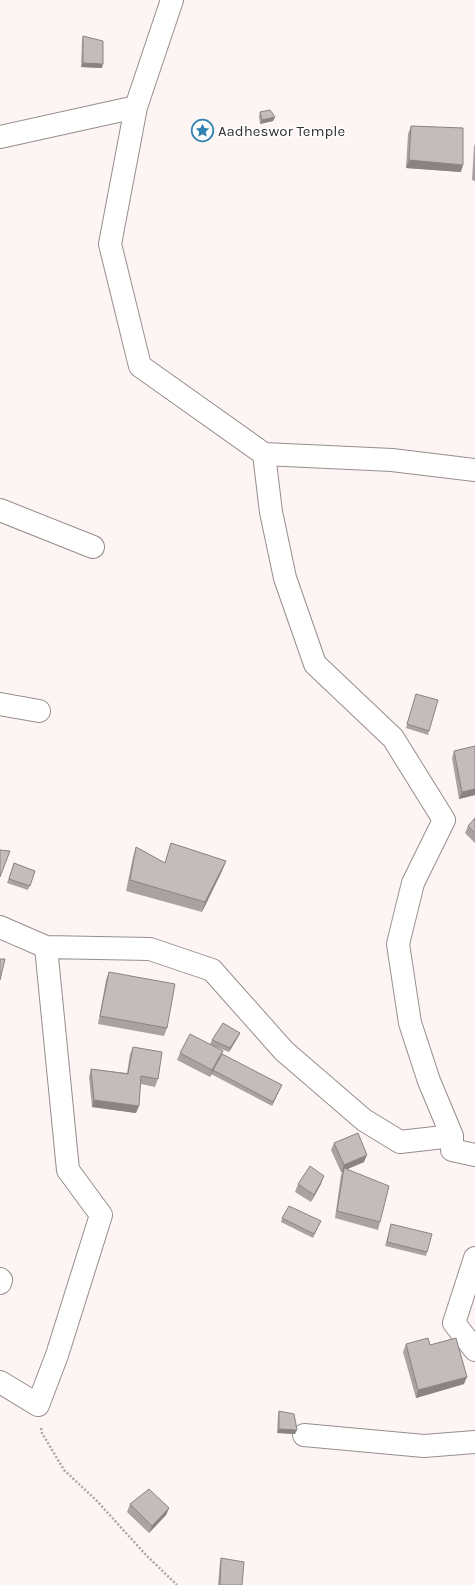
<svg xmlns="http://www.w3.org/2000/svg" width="475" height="1585" viewBox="0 0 475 1585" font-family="Karla,sans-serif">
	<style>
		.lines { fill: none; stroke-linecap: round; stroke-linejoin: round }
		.street-casing { stroke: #968e8d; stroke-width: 24 }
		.path { stroke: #aca6a4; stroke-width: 2.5; stroke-dasharray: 2 2; stroke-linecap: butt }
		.street { stroke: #fff; stroke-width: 22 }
		.wall { fill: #a9a2a1 }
		.shaded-wall { fill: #898483 }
		.building { fill: #c4bcbb; stroke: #898483 }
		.labels { text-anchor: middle; stroke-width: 3; stroke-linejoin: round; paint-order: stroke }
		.poi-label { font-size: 15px; fill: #343130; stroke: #fff; text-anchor: start }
	</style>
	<rect width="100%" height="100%" fill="#fdf5f3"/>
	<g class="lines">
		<defs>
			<path id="street" d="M172 0 136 107 110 244 140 366 264 454 271 512 285 578 315 664 393 738 444 820 413 883 398 944 410 1023 429 1081 452 1136
				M0 137 136 107
				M264 454 392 460 475 470
				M0 510 93 547
				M0 704 39 711
				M0 927 46 947 150 949 212 970 284 1051 364 1120 400 1142 452 1136V1150L475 1155
				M475 1258 454 1323 475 1350
				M0 1279 1 1280 0 1283
				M0 1382 38 1405 57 1355 101 1215 68 1170 46 947
				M304 1435 424 1446 475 1442"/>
		</defs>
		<use href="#street" class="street-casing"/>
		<path class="path" d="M41 1428 42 1433 64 1470 97 1501 146 1555 177 1585"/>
		<use href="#street" class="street"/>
	</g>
	<path class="wall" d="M83 36 102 68 81 67 82 40Z
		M260 112 275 117 273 121 260 124 259 116Z
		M411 126 461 172 406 168 408 134Z
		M475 144V181L472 180 474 146Z
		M415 698 429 731 428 735 406 728Z
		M475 746V795L459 799 452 758 454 751Z
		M475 818V843L465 833 468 826Z
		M171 843 226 861 222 871 202 912 126 891 133 857 136 847 165 863Z
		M14 863 35 871 28 890 7 883Z
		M109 972 167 1028 164 1036 98 1024 106 980Z
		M240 1033 238 1037 229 1052 213 1046 223 1051 222 1054 280 1089 272 1106 211 1074 212 1073 210 1077 177 1060 180 1053 210 1044 212 1040Z
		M133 1047 158 1079 155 1087 141 1084 136 1113 92 1107 89 1077 91 1069 127 1073 130 1054Z
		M334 1143 364 1162 347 1169 380 1222 378 1230 335 1218 341 1175 342 1172H341L331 1150Z
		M298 1184H321L311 1202 295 1192Z
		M282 1218 321 1221 313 1238 281 1222Z
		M391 1224 427 1252 426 1256 385 1246Z
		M406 1344 430 1345 464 1384 416 1398 403 1352Z
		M279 1411 295 1434 277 1433 278 1415Z
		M130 1504 169 1508 166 1515 149 1533 127 1512Z
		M221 1558 242 1585H218L220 1562Z"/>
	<path class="shaded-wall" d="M83 63 103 64 102 68 81 67Z
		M275 117 273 121 260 124 262 120Z
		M409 160 463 165 461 172 406 168Z
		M475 789V795L459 799 462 792Z
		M226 861 222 871 202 912 205 902Z
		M240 1033 238 1037 229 1052 230 1048Z
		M223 1051 220 1058 210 1077 212 1070Z
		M282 1085 280 1089 272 1106 273 1102Z
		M94 1100 139 1106 136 1113 92 1107Z
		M367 1155 364 1162 343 1171 344 1168 342 1172H341L344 1165Z
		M324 1176 321 1184 311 1202 314 1195Z
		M467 1377 464 1384 416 1398 418 1390Z
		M279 1429 297 1430 295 1434 277 1433Z
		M169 1508 166 1515 149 1533 152 1526Z"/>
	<path class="building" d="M83 36 103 41V64L83 63Z
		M270 110 275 117 262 120 260 112Z
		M411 126 463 128V165L409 160Z
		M416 694 438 700 429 731 407 724Z
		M475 746V789L462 792 454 751Z
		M475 818V833L468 826Z
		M171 843 226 861 205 902 130 880 136 847 165 863Z
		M0 850 10 851 0 877Z
		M14 863 35 871 30 886 9 879Z
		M0 959H5L0 980Z
		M109 972 175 984 167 1028 100 1016Z
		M223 1023 240 1033 230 1048 212 1040Z
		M190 1034 223 1051 212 1070 180 1053Z
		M133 1047 162 1052 158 1079 141 1076 139 1106 94 1100 91 1069 128 1074Z
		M222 1054 282 1085 273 1102 213 1070Z
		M358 1133 367 1155 344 1165 334 1143Z
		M310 1166 324 1176 314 1195 298 1184Z
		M344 1168 389 1186 380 1222 337 1211Z
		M289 1206 321 1221 314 1234 282 1218Z
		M391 1224 432 1234 427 1252 387 1242Z
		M428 1338 430 1345 456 1338 467 1377 418 1390 406 1344Z
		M279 1411 294 1414 297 1430 279 1429Z
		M149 1489 169 1508 152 1526 130 1504Z
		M221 1558 244 1562 242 1585H220Z"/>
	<defs>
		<symbol id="sight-ring" viewBox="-11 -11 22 22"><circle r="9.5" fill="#fff" stroke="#3182b3" stroke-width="1.5"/><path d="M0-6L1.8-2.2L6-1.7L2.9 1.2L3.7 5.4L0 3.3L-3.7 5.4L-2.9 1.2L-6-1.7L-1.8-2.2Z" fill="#3182b3"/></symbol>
	</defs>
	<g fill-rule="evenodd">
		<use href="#sight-ring" x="190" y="118" width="25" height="25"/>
	</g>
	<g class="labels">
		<g class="poi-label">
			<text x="218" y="136">Aadheswor Temple</text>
		</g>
	</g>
</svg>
